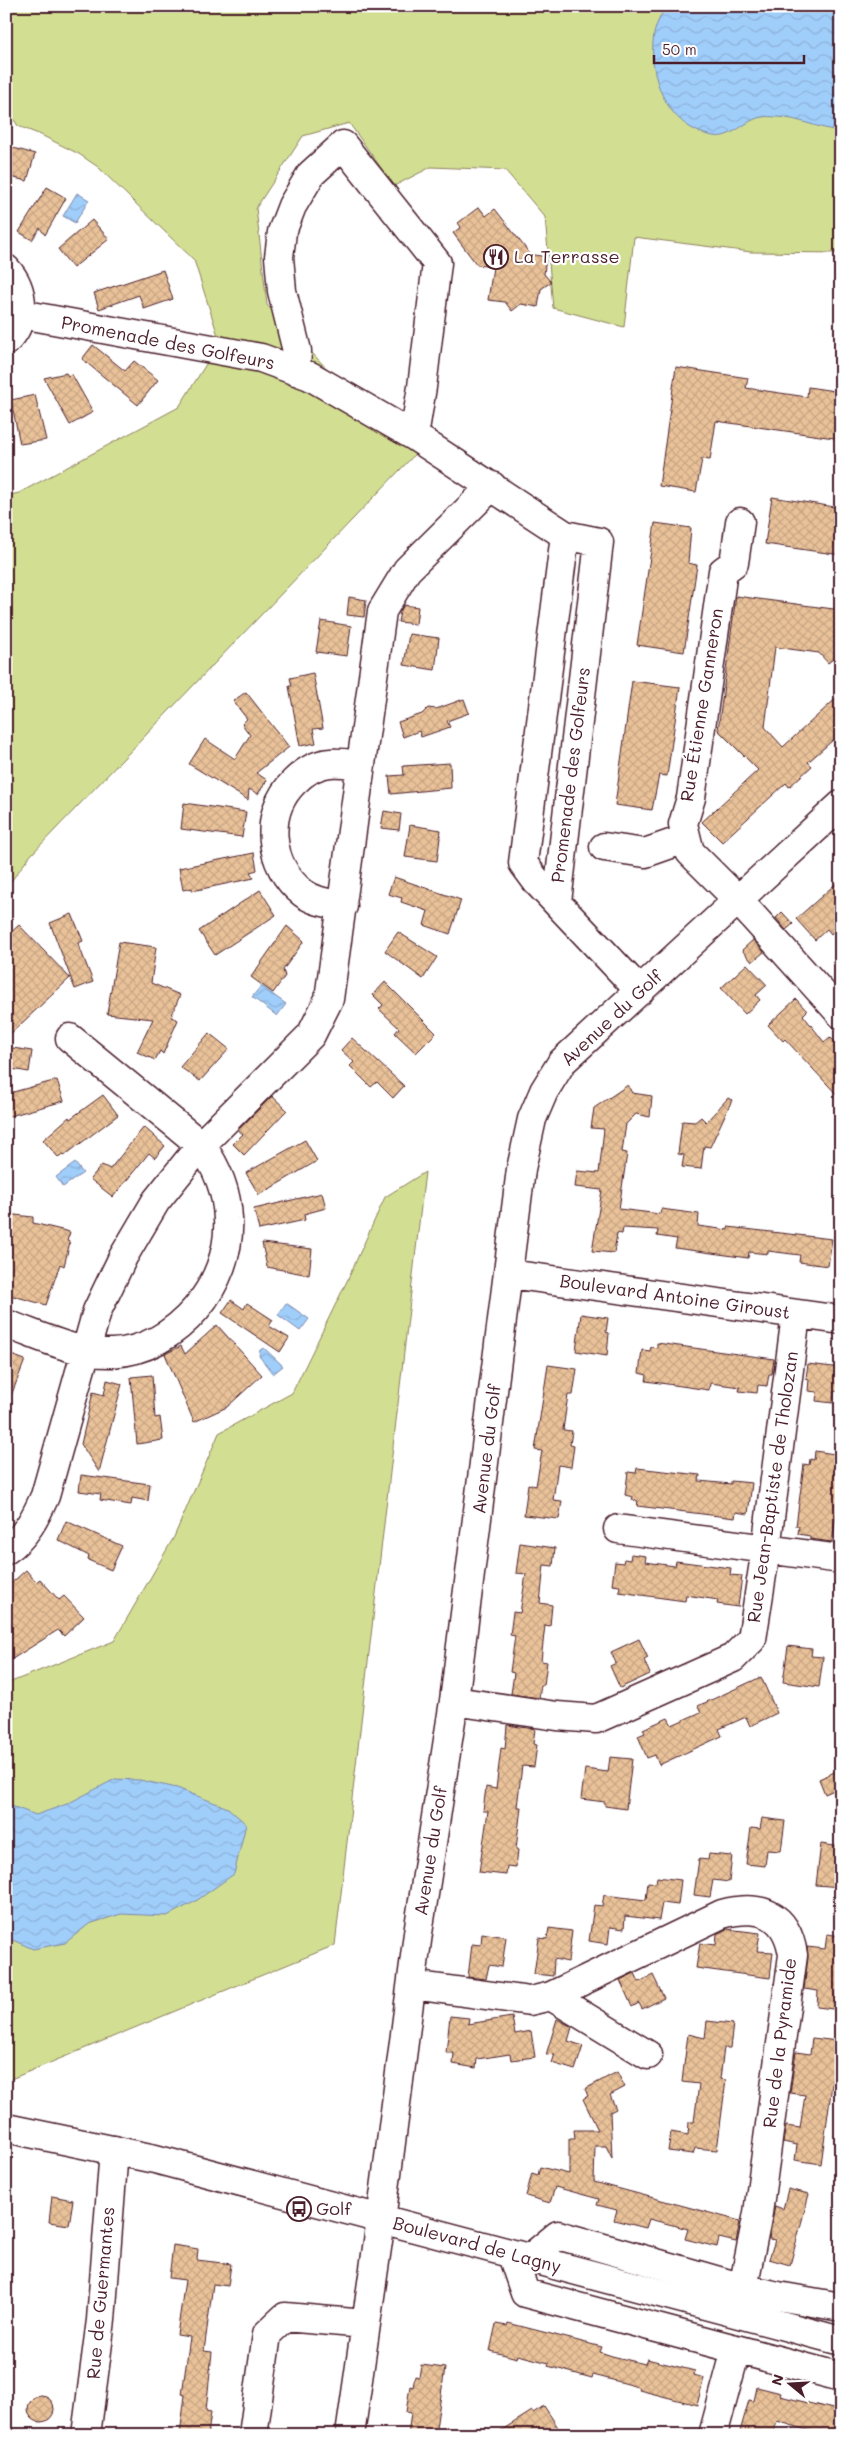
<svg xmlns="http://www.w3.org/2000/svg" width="847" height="2441" viewBox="0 0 847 2441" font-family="Mali,sans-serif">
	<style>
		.green { fill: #d2df92; stroke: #8e7f5e }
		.water { fill: url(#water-waves); stroke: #7e88a8 }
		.building { fill: url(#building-cross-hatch); stroke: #4a1f2b }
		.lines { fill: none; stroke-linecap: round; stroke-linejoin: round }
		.minor-casing { stroke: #4a1f2b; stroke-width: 31 }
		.major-casing { stroke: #4a1f2b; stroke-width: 31 }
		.minor { stroke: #fff; stroke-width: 28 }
		.major { stroke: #fff; stroke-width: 28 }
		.labels { text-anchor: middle; stroke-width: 4.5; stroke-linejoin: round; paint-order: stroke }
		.poi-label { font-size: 18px; fill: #4a1f2b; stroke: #fff; text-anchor: start }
		.street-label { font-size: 18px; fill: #4a1f2b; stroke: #fff }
	</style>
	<defs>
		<pattern id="water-waves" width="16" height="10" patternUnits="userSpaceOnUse" patternTransform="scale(1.25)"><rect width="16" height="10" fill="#a0cefb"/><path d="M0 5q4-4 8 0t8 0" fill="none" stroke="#8bb0d7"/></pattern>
		<pattern id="building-cross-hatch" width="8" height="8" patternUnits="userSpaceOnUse" patternTransform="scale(1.25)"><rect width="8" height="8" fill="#e9c299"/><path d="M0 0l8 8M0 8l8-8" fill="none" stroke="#c9a684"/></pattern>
	</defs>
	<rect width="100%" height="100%" fill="#fff"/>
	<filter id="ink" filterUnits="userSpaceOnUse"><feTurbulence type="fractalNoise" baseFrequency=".02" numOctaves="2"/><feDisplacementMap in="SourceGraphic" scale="10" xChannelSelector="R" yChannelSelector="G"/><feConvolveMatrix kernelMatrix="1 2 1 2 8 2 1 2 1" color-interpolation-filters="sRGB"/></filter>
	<g filter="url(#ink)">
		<path class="green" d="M6 6H841V253L751 252 634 237 624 327 553 308 545 217 505 170 431 167 394 186 349 123 303 136 256 208 267 305 361 405 421 448 30 856 6 888V496L19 493 179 407 220 342 194 260 98 167 79 154 41 135 18 126 8 110 10 53 6 48Z
			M425 1172 335 1945 6 2081V1684L114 1641 174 1537 219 1433 292 1393 348 1279 385 1197Z"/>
		<path class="water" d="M666 6H789L808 10 841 8V131C819 129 799 118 777 117 773 117 767 116 762 117 746 119 731 140 713 136 667 128 647 76 654 34 656 24 661 15 666 6Z
			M77 193 89 200 75 223 63 216Z
			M261 986 286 1004 277 1016 252 997Z
			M75 1163 83 1173 63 1187 56 1177Z
			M286 1303 309 1319 300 1331 278 1315Z
			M264 1348 283 1366 273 1374 259 1356 260 1350Z
			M115 1779 140 1780 177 1788 228 1808 246 1824 234 1874 196 1901 167 1916 121 1914 89 1924 65 1943 33 1949 6 1937V1804L36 1815 67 1804Z"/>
		<path class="building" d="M6 146 35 154 27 181 6 176Z
			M47 187 66 198 45 235 40 228 32 240 19 232Z
			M479 207 486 216 495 209 530 254 546 257 544 274 551 282 541 289 538 307 521 304 512 311 505 302 488 300 493 267 477 265 453 233 461 227 458 223Z
			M92 220 109 239 73 268 58 249Z
			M163 270 173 299 144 309 139 295 99 309 94 293Z
			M93 345 125 371 134 361 158 380 138 405 82 359Z
			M676 367 748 378 746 388 807 397 808 387 841 392V439L716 421 710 460 702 459 696 492 659 486Z
			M66 373 68 376 71 373 93 412 70 425 44 378Z
			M35 395 46 440 20 444 11 400Z
			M772 497 841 508V555L765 544Z
			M655 523 691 528 688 563 697 565 684 652 637 645Z
			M736 596 841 610V668L833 659 828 663 819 653 775 647 765 727 783 747 841 694V733L808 762 812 766 789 787 786 783 722 842 702 822 758 770 718 730Z
			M349 597 366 600 364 617 347 615Z
			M404 605 418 607 416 624 398 622 400 612Z
			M321 621 351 626 347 656 316 652Z
			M409 634 439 638 435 670 404 665Z
			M313 673 323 728 313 729 316 743 300 746 289 686H292L290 678Z
			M632 681 680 687 667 776 659 775 652 810 615 805Z
			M246 692 289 747 256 773 267 780 258 794 249 789 248 800 189 764 205 739 235 759 250 735 242 724 247 719 233 701Z
			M464 699 469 713 447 721 450 727 421 737 419 731 403 737 398 722 422 714 428 708 436 709Z
			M450 763 451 788 391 794 389 776 404 775 403 766Z
			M184 803 246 812 242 837 181 829Z
			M384 811 401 814 399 830 381 828Z
			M410 825 441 830 437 861 405 857Z
			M254 853 257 870 250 872 254 878 192 891V888L183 890 179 868Z
			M394 877 461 900 450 934 424 925 428 911 401 902 402 898 388 894Z
			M841 879V925L831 934 827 929 815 940 796 919Z
			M260 890 276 915 215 955 199 931Z
			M782 912 793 924 786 930 776 918Z
			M72 914 83 941 78 943 93 982 75 989 50 923Z
			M19 925 70 978 6 1038V937Z
			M287 926 304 941 283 970 285 976 273 993 251 977Z
			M398 932 437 957 423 979 385 951Z
			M753 940 764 952 752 962 742 950Z
			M119 942 156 947 151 983 180 995 171 1017 178 1020 163 1054 160 1051 155 1060 137 1052 153 1019 107 1014Z
			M747 964 767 985 756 995 760 1000 745 1014 721 988Z
			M385 982 436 1033 416 1053 395 1033 399 1028 379 1009 383 1005 373 995Z
			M796 999 807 1011 803 1015 824 1042 830 1037 841 1048V1099L785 1039 783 1041 768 1025Z
			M209 1033 229 1049 200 1081 180 1067Z
			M352 1038 404 1086 393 1098 377 1082 371 1087 350 1066 354 1062 341 1050Z
			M6 1047 32 1051 29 1072 6 1068Z
			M57 1080 64 1101 6 1117V1094Z
			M628 1085 632 1093 652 1096 650 1117 636 1114 626 1124 622 1152 627 1153 619 1209 660 1214 661 1209 699 1214 698 1226 728 1230V1227L832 1239 828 1266 799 1262 800 1255 768 1251V1254L749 1252 748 1258 675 1248 677 1239 657 1236 658 1230 623 1228 622 1234 617 1233 614 1253 592 1251 602 1190 575 1187 577 1171 599 1173 604 1129 591 1128 594 1108Z
			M103 1095 118 1115 64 1156 63 1154 58 1157 43 1140 69 1117 70 1119Z
			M272 1096 287 1110 244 1155 233 1144 243 1134 238 1130Z
			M728 1098 732 1100 710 1147 704 1146 701 1169 682 1167 684 1155 678 1154 682 1121 695 1122 701 1117 706 1122Z
			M144 1127 165 1146 155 1158 149 1153 113 1197 90 1179 102 1165 110 1169Z
			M305 1140 317 1161 259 1195 246 1173Z
			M322 1193 326 1208 304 1214 305 1220 259 1230 254 1209Z
			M6 1214 33 1217V1223L70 1232 67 1241 70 1242 64 1266 60 1264 46 1305 6 1294Z
			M262 1243 312 1249 309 1275 267 1267Z
			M231 1300 244 1309 247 1303 273 1320 269 1326 289 1338 280 1352 222 1313Z
			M581 1314 608 1318 606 1332 609 1333 607 1356 576 1351Z
			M217 1325 262 1375 227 1407 194 1422 165 1354 181 1346 185 1354Z
			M657 1343 774 1359 772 1374H769L767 1386 758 1385 757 1393 739 1391 740 1387 710 1383 709 1390 646 1381 647 1375 639 1373 642 1350 650 1351 651 1347 657 1348Z
			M6 1353 25 1360 7 1406H6Z
			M808 1364 841 1368V1392L834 1391 833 1403 816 1401 817 1392 808 1391 809 1379 806 1378Z
			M548 1365 577 1369 573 1395H568L563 1430 572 1431 570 1445 574 1446 571 1467 558 1465 553 1500 562 1501 559 1519 524 1515 528 1484 536 1486 542 1451 535 1450Z
			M152 1375 155 1418 160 1417 163 1440 137 1444 131 1377Z
			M107 1380 122 1384 99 1472 81 1444 93 1392 104 1395Z
			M815 1451 841 1455V1485L832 1542 810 1539V1536L798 1534 799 1526H796L804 1464 809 1465 810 1459 814 1460Z
			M637 1468 700 1475 699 1481 731 1484V1481L752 1483 748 1514 736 1512 735 1518 637 1506 638 1501 632 1500 633 1497 625 1495 628 1472 636 1473Z
			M81 1475 150 1484 148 1501 132 1498 131 1505 100 1500 101 1494 79 1491Z
			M66 1521 122 1546 111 1570 88 1560 89 1556 58 1540Z
			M520 1543 555 1548 553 1566 544 1565 540 1603 552 1605 550 1626 545 1625 541 1661 547 1662 544 1685H541L539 1698 511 1694 514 1673 510 1672 515 1636 510 1635 513 1612 520 1613 526 1574 516 1573Z
			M631 1554 646 1556 645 1562 675 1566 676 1561 731 1568 730 1575 742 1576 738 1607 717 1604 718 1600 686 1595 685 1601 619 1592 620 1586 612 1585 615 1562 623 1563 624 1559 630 1560Z
			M26 1570 36 1582 40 1579 59 1600 64 1596 84 1617 64 1636 58 1630 6 1663V1588Z
			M639 1639 648 1658 644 1660 650 1674 620 1688 610 1666 616 1663 611 1652Z
			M788 1646 812 1649 811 1656 823 1657 819 1687 783 1682Z
			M761 1677 777 1713 750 1726 746 1717 719 1729 722 1736 659 1765 655 1755 647 1758 638 1736 645 1733 643 1729 668 1718 672 1725 701 1712 698 1706Z
			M507 1725 535 1729 533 1744 537 1745 534 1767 522 1766 517 1807H521L516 1849 518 1850 516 1867 507 1866 506 1875 479 1872 488 1811H483L486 1787 496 1789 501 1748 505 1749Z
			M610 1757 632 1759 626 1809 605 1806V1802L581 1799 585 1769 608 1772Z
			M841 1769V1787L825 1794 819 1779Z
			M762 1818 785 1821 781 1851 767 1850 765 1866 746 1864 751 1828 760 1829Z
			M821 1844 841 1847V1887L816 1885Z
			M709 1854 732 1856 729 1882 713 1880 710 1897 694 1895 699 1859 708 1860Z
			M657 1877 681 1880 678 1905 662 1903 659 1920 625 1916 624 1929 610 1927 608 1944 589 1941 594 1905 602 1906 604 1895 646 1900 648 1882 656 1883Z
			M549 1928 572 1931 568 1962 554 1959 553 1976 534 1974 539 1938 547 1939Z
			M727 1929 760 1933 757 1951 773 1952 770 1978 696 1968 700 1943 716 1945 717 1934Z
			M482 1933 506 1937 502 1967 489 1965 486 1979 468 1977 472 1944 481 1945Z
			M827 1934 841 1936V2010L817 2007 818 1991 804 1989 808 1957 807 1947 825 1949Z
			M635 1973 639 1982 653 1975 664 1998 642 2009 639 2003 632 2007 620 1980Z
			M450 2016 469 2018 468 2024 512 2017 515 2034 531 2031 535 2057 511 2060 510 2054 477 2059 476 2068 453 2064 454 2053H446Z
			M557 2019 572 2027 568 2041 583 2046 575 2070 552 2063 555 2054 546 2055Z
			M707 2021 733 2024 730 2048H724L720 2079 726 2080 717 2150 695 2148 693 2154 668 2151 671 2132 688 2135 689 2122H694L699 2084 682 2082 684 2065 688 2034 705 2038Z
			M812 2038 838 2041 821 2164 795 2160 797 2145 783 2142 786 2126 800 2128 805 2095 790 2093 796 2052 810 2054Z
			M617 2072 625 2087 610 2095 616 2109 610 2112 612 2158 606 2146H595L594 2182 740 2221 736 2242 719 2238 717 2247 685 2239 688 2229 649 2219 646 2228 614 2220 617 2210 597 2205 599 2199 555 2187 550 2203 526 2196 532 2173 538 2175 540 2167 569 2174V2139H575L574 2130H598L583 2099 588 2096 585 2089Z
			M788 2189 809 2194 790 2265 769 2259 775 2240 769 2239 775 2206 783 2209Z
			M52 2196 73 2200 69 2225 49 2222Z
			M173 2245 198 2249 197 2260 231 2264 228 2286 213 2284 204 2351 212 2352 206 2411 211 2412 208 2435H180L185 2395 182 2394 190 2337 177 2335 185 2280 169 2278Z
			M508 2323 602 2347 600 2352 612 2356 645 2364 647 2359 695 2371 694 2375 704 2378 697 2405 639 2390 640 2388 628 2384 593 2375 592 2378 548 2366 549 2363 518 2355 517 2358 490 2351 496 2324 507 2326Z
			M421 2365 445 2368 435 2435H408L411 2413 406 2412 410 2386 413 2387 415 2376 419 2377Z
			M757 2387 781 2393 780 2396 841 2411V2435H824L777 2421 773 2435H739L749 2400 754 2401Z
			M28 2409a13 13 0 1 1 26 0a13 13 0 1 1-26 0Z
			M544 2406 563 2435H494L532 2411 533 2413Z"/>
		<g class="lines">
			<defs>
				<path id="minor" d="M6 269C25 289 27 322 6 341
					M21 314 261 358 310 376 414 436 565 535
					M296 371 297 351 282 291 279 257 282 232 292 206 311 174 343 145 437 263 422 387 414 436
					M740 522 734 563 723 571 691 798 683 824 690 852 738 900 841 1014
					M604 847 645 853 685 839
					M557 902 599 542 565 535 523 863 537 882 640 991
					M343 906C329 903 315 902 303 893 268 866 263 813 294 782 304 772 316 764 330 763 340 762 351 764 361 765
					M509 1274 841 1320
					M6 1324C40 1336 75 1354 112 1353 177 1350 232 1283 228 1219 227 1192 217 1167 201 1145L70 1038
					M618 1529 841 1559
					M6 1550C26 1537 36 1516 45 1496L97 1311 123 1257 156 1201 201 1145 311 1035 329 999 382 611 407 570 492 486
					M454 1701 557 1716 596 1719 733 1658 752 1639 766 1549 796 1315
					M412 1985 530 2001 551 1996 722 1914C760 1904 787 1913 793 1955L758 2213 743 2288
					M551 1996 648 2055
					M512 2255 525 2293 841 2377
					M529 2259 558 2235 743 2288 778 2296 841 2307
					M86 2435 101 2320 114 2150
					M253 2435 267 2334 285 2317 365 2324
					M350 2435 381 2220 418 1933 454 1701 521 1169 532 1119 544 1091 562 1062 841 805
					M713 2435 736 2350"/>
				<path id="major" d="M6 2128 155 2159 841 2341"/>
			</defs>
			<use href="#minor" class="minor-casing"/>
			<use href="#major" class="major-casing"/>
			<use href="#minor" class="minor"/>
			<use href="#major" class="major"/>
		</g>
	</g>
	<defs>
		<symbol id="restaurant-ring" viewBox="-11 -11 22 22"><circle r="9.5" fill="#fff" stroke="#4a1f2b" stroke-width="1.5"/><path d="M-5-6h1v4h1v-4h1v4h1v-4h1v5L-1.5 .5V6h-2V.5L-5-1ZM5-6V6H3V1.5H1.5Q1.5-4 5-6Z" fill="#4a1f2b"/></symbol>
		<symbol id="bus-ring" viewBox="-11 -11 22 22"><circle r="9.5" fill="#fff" stroke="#4a1f2b" stroke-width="1.5"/><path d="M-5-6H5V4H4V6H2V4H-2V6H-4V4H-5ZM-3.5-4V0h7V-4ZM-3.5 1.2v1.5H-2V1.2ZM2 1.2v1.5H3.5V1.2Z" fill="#4a1f2b"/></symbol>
	</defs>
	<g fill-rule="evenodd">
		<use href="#restaurant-ring" x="482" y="243" width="28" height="28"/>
		<use href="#bus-ring" x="285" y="2195" width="28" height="28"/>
	</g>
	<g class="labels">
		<g class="poi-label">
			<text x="514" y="263">La Terrasse</text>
			<text x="316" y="2215">Golf</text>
		</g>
		<g class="street-label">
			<text transform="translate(168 343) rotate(11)" y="6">Promenade des Golfeurs</text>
			<text transform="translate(702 705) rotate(-81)" y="6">Rue Étienne Ganneron</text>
			<text transform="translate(571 775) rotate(-83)" y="6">Promenade des Golfeurs</text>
			<text transform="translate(612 1018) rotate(-43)" y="6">Avenue du Golf</text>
			<text transform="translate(675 1297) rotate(8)" y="6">Boulevard Antoine Giroust</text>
			<text transform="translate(487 1449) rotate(-83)" y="6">Avenue du Golf</text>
			<text transform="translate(773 1487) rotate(-82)" y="6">Rue Jean-Baptiste de Tholozan</text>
			<text transform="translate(431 1851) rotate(-81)" y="6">Avenue du Golf</text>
			<text transform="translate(780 2043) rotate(-83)" y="6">Rue de la Pyramide</text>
			<text transform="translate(477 2245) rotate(15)" y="6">Boulevard de Lagny</text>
			<text transform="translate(101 2293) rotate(-85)" y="6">Rue de Guermantes</text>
		</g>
	</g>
	<rect width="847" height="2441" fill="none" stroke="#fff" stroke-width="25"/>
	<rect x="12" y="12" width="822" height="2416" fill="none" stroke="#4a1f2b" stroke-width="2" filter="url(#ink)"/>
	<g transform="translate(790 2384) rotate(288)" stroke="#ffffff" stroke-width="4" paint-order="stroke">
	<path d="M0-4L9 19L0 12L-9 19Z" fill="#4a1f2b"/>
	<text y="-8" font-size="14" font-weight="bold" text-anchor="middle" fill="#4a1f2b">N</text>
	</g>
	<path d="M654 55v8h150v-8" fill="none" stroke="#4a1f2b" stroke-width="2.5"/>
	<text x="662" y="55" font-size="15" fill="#4a1f2b" stroke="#ffffff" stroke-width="4" paint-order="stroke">50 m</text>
</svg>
